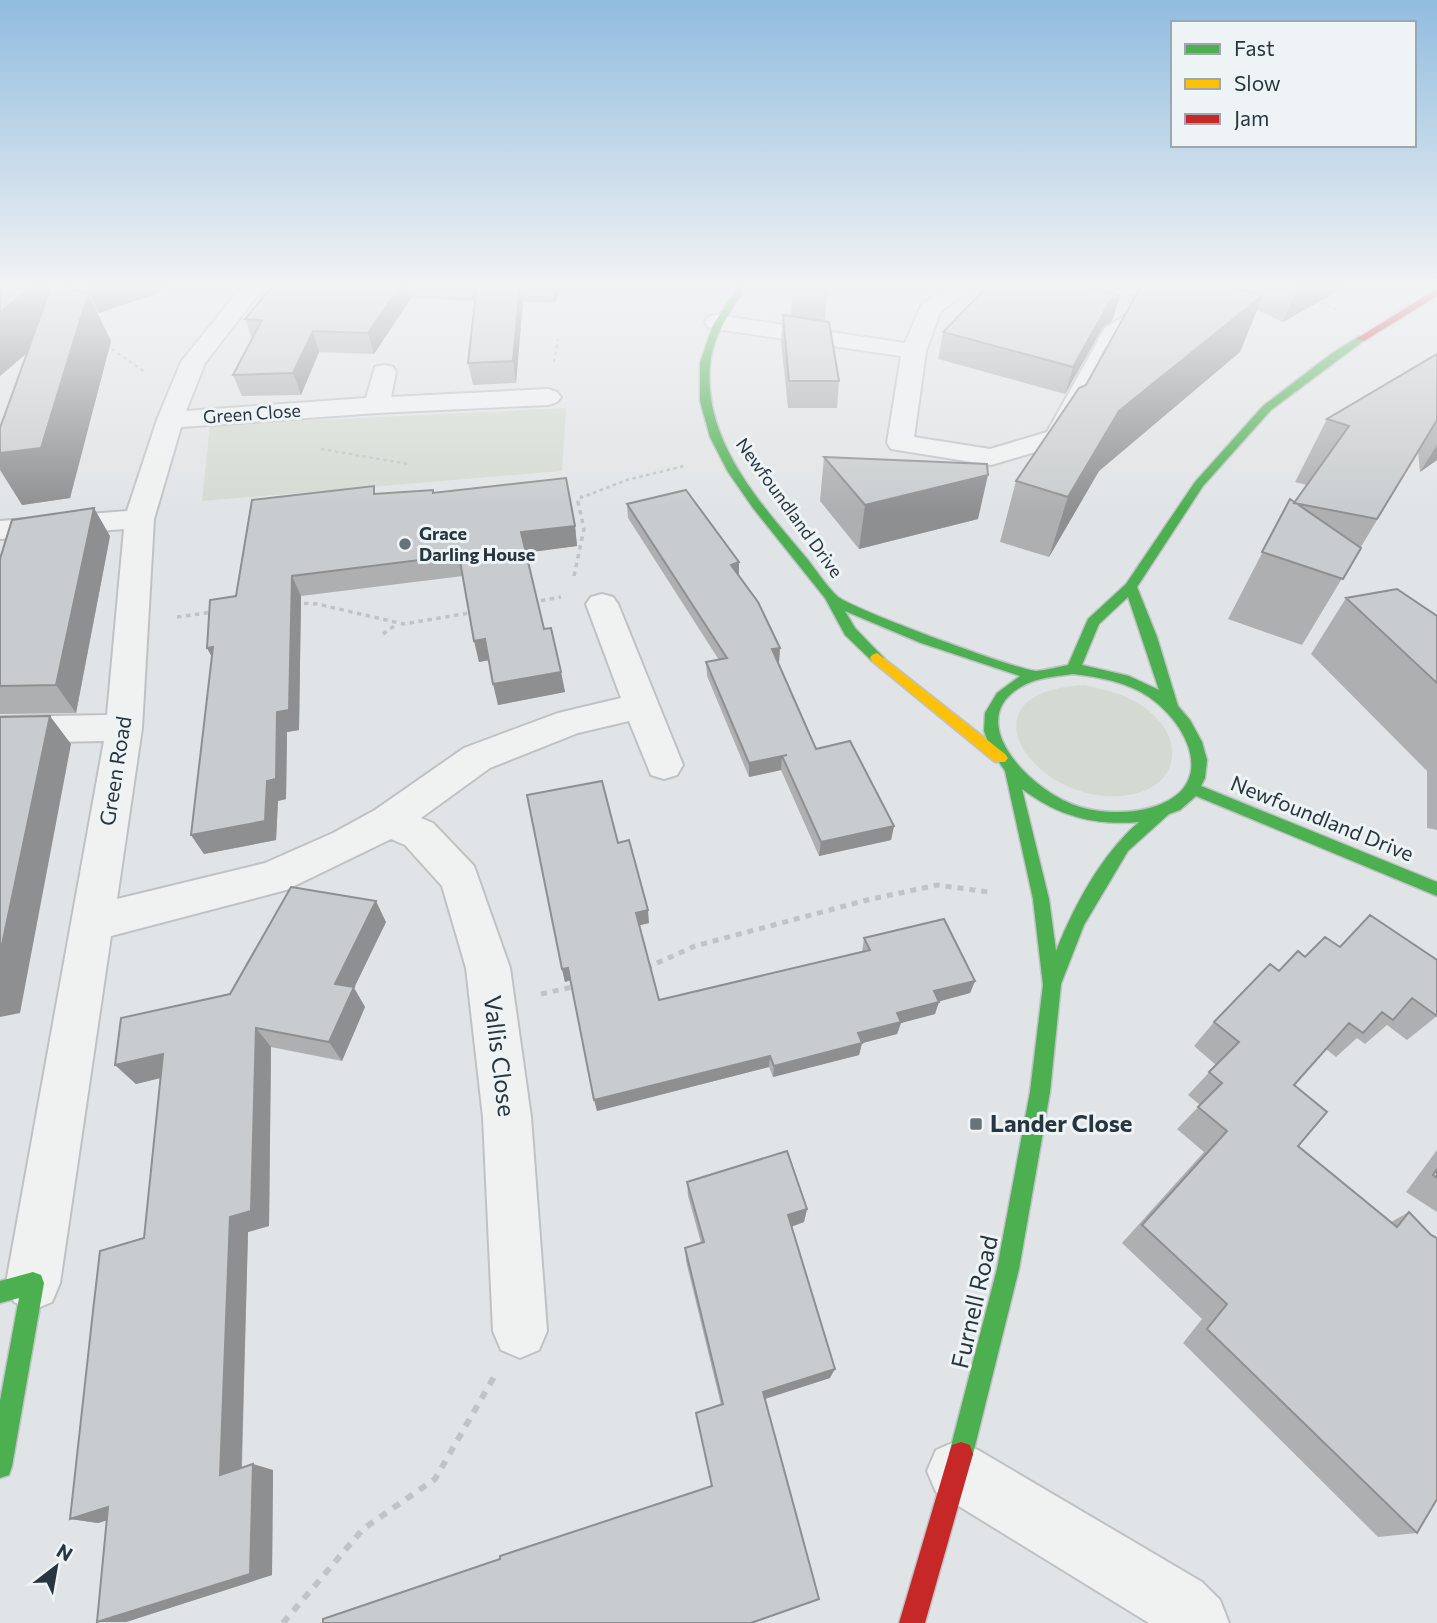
<svg xmlns="http://www.w3.org/2000/svg" width="1437" height="1623" viewBox="0 0 1437 1623" font-family="Commissioner,sans-serif">
	<style>
		.green { fill: #d4dad1 }
		.lines { fill: none; stroke-linecap: round; stroke-linejoin: round }
		.street-casing { stroke: #bfc2c4; stroke-width: 4 }
		.fast-casing { stroke: #bfc2c4; stroke-width: 3 }
		.slow-casing { stroke: #bfc2c4; stroke-width: 3 }
		.jam-casing { stroke: #bfc2c4; stroke-width: 3 }
		.path-far3 { stroke: #bfc4c6; stroke-width: 2.5; stroke-dasharray: 3.5 3.5; stroke-linecap: butt }
		.path-far2 { stroke: #bfc4c6; stroke-width: 3.5; stroke-dasharray: 4.5 4.5; stroke-linecap: butt }
		.path-far1 { stroke: #bfc4c6; stroke-width: 5; stroke-dasharray: 6 6; stroke-linecap: butt }
		.path { stroke: #bfc4c6; stroke-width: 6; stroke-dasharray: 8 8; stroke-linecap: butt }
		.street { fill: #f0f2f2; fill-rule: evenodd }
		.fast { fill: #4caf50; fill-rule: evenodd }
		.slow { fill: #ffc107; fill-rule: evenodd }
		.jam { fill: #c62828; fill-rule: evenodd }
		.wall { fill: #adafb1 }
		.shaded-wall { fill: #8d8f90 }
		.building { fill: #c9ccce; stroke: #8d8f90; stroke-width: 2 }
		.poi-dot { fill: #687379; stroke: #eef3f6; stroke-width: 2.5 }
		.labels { text-anchor: middle; stroke-width: 6; stroke-linejoin: round; paint-order: stroke }
		.far-street-label { font-size: 18px; fill: #27363f; stroke: #eef3f6 }
		.far-poi-label { font-size: 18px; font-weight: bold; fill: #27363f; stroke: #eef3f6; text-anchor: start }
		.street-label { font-size: 21px; fill: #27363f; stroke: #eef3f6 }
		.near-street-label { font-size: 24px; fill: #27363f; stroke: #eef3f6 }
		.near-poi-label { font-size: 24px; font-weight: bold; fill: #27363f; stroke: #eef3f6; text-anchor: start }
	</style>
	<rect width="100%" height="100%" fill="#e1e4e6"/>
	<path class="green" d="M566 408 562 471 202 501 210 425Z
		M1084 685C1108 690 1129 695 1148 710 1186 740 1179 787 1129 795 1038 810 952 692 1084 685Z"/>
	<g class="lines">
		<defs>
			<path id="street" d="M244 284H266L205 363 186 411 366 398 375 367 384 365 393 367 396 372 391 397 548 389 557 392 561 397 557 402 548 405 377 413 181 427 154 519 142 728 117 899 265 863 333 833 375 810 464 748 558 713 621 698 586 604 591 597 602 594 613 597 618 604 683 765 677 775 664 779 651 775 629 721 578 733 490 768 421 818 433 823 474 866 510 968 531 1117 547 1331 539 1350 520 1358 501 1350 493 1331 483 1117 466 968 442 886 405 845 391 839 286 890 111 936 60 1283 52 1302 33 1310 14 1302 6 1283 104 741 0 743V717L107 715 124 529 0 539V521L127 511 157 420 181 362Z
				M951 284H976L940 312 926 351 914 437 990 449 1047 432 1105 328 1147 302 1121 289 1118 284C1138 284 1161 284 1174 301L1123 337 1066 443 991 465 891 449 887 443 901 356 716 329 708 327 705 322 708 317 716 315 905 343 922 304Z
				M957 1441 978 1450 1202 1582 1220 1600 1229 1623H1149L936 1492 927 1471 936 1450Z"/>
			<path id="fast" d="M740 284H748C732 309 713 334 710 365 703 440 759 502 804 555 815 568 825 585 837 596 849 608 1020 671 1036 671 1046 670 1058 667 1068 665L1088 619 1126 584 1195 482 1263 406 1331 354 1358 337 1366 339 1271 410 1203 486 1137 587 1157 637 1178 706 1190 720 1202 742 1207 760 1205 778 1201 786 1437 882V896L1196 796 1180 810 1169 814 1128 851 1084 925 1061 984 1050 1092 1019 1269 973 1454 970 1463 961 1466 952 1463 949 1454 997 1269 1030 1092 1043 985 1033 899 1005 771 991 750 984 731 985 713 997 693 1020 676 921 643 845 611 855 628 884 658 882 661H872L845 635 825 598 753 508 728 472 710 437 700 401V363L713 325ZM1128 597 1159 690 1129 676 1082 665 1099 624ZM1073 674C1099 677 1127 682 1149 697 1189 725 1217 785 1156 806 1133 814 1101 814 1077 806 1030 791 954 714 1031 682 1044 677 1059 676 1073 674ZM1022 789C1058 816 1094 826 1139 822 1101 855 1075 904 1056 951L1049 899Z
				M33 1272 41 1275 44 1283 12 1466 9 1475 0 1478V1401L19 1298 0 1303V1281Z"/>
			<path id="slow" d="M877 653 1005 754 1008 758 1005 762H995L872 661 870 658 872 655Z"/>
			<path id="jam" d="M1437 289V296L1364 341 1356 339Z
				M961 1442 970 1445 973 1454 925 1623H899L949 1454 952 1445Z"/>
		</defs>
		<use href="#street" class="street-casing"/>
		<use href="#fast" class="fast-casing"/>
		<use href="#slow" class="slow-casing"/>
		<use href="#jam" class="jam-casing"/>
		<path class="path-far3" d="M1314 300 1338 310
			M106 345 145 372
			M554 362 558 339
			M321 449 408 464
			M580 498 627 480 684 466"/>
		<path class="path-far2" d="M574 576 584 529 578 502 582 496
			M532 602 561 597
			M295 603 317 604 404 624 475 612
			M177 617 213 612
			M383 634 397 624"/>
		<path class="path-far1" d="M646 968 695 946 867 900 937 885 989 892
			M541 994 577 986"/>
		<path class="path" d="M283 1623 363 1529 435 1479 494 1377"/>
		<use href="#street" class="street"/>
		<use href="#fast" class="fast"/>
		<use href="#slow" class="slow"/>
		<use href="#jam" class="jam"/>
	</g>
	<path class="wall" d="M0 284H185L99 313 96 311 111 341 70 498 22 505 27 353 0 376Z
		M274 284H564L554 303 523 301 516 383 473 385 468 363 475 301 411 298 374 354 319 352 301 395 242 396 233 375 252 338 245 319Z
		M793 284H828L825 321 839 381 837 408H788L781 341 783 315 791 316Z
		M1142 284H1350L1283 322 1257 310 1240 352 1099 471 1049 557 1000 542 1016 481 1086 385Z
		M1120 295 1112 321 1103 327 1065 394 938 359 943 332Z
		M1437 354V460L1420 472 1418 452 1302 645 1228 619 1290 499 1294 503 1307 485 1295 482 1327 419Z
		M824 457 978 519 859 549 820 501Z
		M433 493 575 526 577 546 526 552 544 629 561 672 565 692 498 705 489 660 479 662 463 576 301 596 299 730 287 732 286 799 278 801 276 840 204 854 191 835 212 658 236 596 377 494Z
		M627 504 739 575 780 648 779 662H778L816 749 894 826 891 840 819 856 781 770 749 777 707 676 706 662 719 660 628 518Z
		M110 536 76 713 0 714V559Z
		M1346 598 1437 616V830L1427 828V771L1311 654Z
		M618 843 649 923 639 925 659 1000 862 952 864 938 975 981 970 993 938 1001 935 1014 901 1023 897 1034 862 1043 859 1055 773 1077 769 1067 597 1111 571 980 565 982 562 969Z
		M386 922 354 988 365 1007 342 1061 271 1047 269 1226 248 1232 242 1468 273 1470 272 1575 126 1622H97L107 1520 98 1523 70 1519 144 1238 160 1078 136 1084 115 1065 230 994Z
		M1325 937 1437 1016 1407 1040 1387 1025 1365 1044 1357 1038 1336 1057 1326 1049 1294 1085 1298 1146 1391 1222 1409 1212 1417 1533 1378 1537 1183 1343 1202 1319 1122 1243 1204 1152 1177 1129 1200 1105 1188 1095 1216 1065 1194 1046 1214 1022 1279 971 1305 957Z
		M1437 1150V1212L1406 1192Z
		M687 1182 807 1209 804 1222 791 1227 830 1378 765 1399 751 1623 500 1559 712 1486 696 1413 721 1405 686 1261 685 1248 701 1243 688 1196Z"/>
	<path class="shaded-wall" d="M35 284H76L85 303 0 376V312Z
		M85 284H185L99 313Z
		M401 284H408L411 298 374 354 368 333Z
		M520 284 523 301 516 383 513 361Z
		M552 284H564L554 303Z
		M1299 284H1350L1283 322Z
		M88 294 111 341 70 498 22 505 0 470V453Z
		M1120 295 1112 321 1103 327 1065 394 1073 367 1110 301Z
		M1263 295 1240 352 1099 471 1049 557 1068 497 1119 411Z
		M313 331 319 352 301 395 293 373Z
		M1437 445V460L1420 472Z
		M988 475 978 519 859 549 865 505Z
		M94 508 110 536 76 713 56 685Z
		M575 526 577 546 525 553 521 532Z
		M739 562V577L731 565Z
		M292 576 301 596 299 730 287 732 286 799 278 801 276 840 204 854 191 835 267 781 277 712Z
		M485 639 490 660 479 662 474 641Z
		M213 647 218 669 207 648Z
		M780 648 779 662 771 664 772 649Z
		M561 672 565 692 498 705 493 684Z
		M50 716 71 744 20 1013 0 1017V954Z
		M782 756 781 770 749 777V763Z
		M894 826 891 840 819 856 821 842Z
		M376 901 386 922 354 988 365 1007 342 1061 329 1042 335 984Z
		M648 910 649 923 637 926 636 913Z
		M568 968 571 980 565 982 562 969Z
		M975 981 970 993 930 1004 934 991Z
		M939 1002 935 1014 901 1023 897 1034 855 1045 858 1033 897 1013Z
		M256 1028 271 1047 269 1226 248 1232 241 1481 220 1475 230 1217Z
		M862 1043 859 1055 773 1077 774 1066Z
		M163 1054 181 1073 136 1084 115 1065Z
		M770 1056 769 1067 597 1111 594 1100Z
		M807 1209 804 1222 785 1229 788 1215Z
		M835 1369 830 1378 761 1400 763 1392Z
		M253 1464 273 1470 272 1575 126 1622H97Z
		M108 1507 135 1512 98 1523 70 1519Z"/>
	<path class="building" d="M0 284H35L0 312Z
		M52 284 88 294 41 448 0 453V428Z
		M274 284H401L368 333 313 331 293 373 233 375 262 320 245 319Z
		M477 284H520L513 361 468 363Z
		M990 284H1072L1120 295 1110 301 1073 367 943 332Z
		M1142 284H1213L1263 295 1119 411 1068 497 1016 481 1079 388 1086 385Z
		M783 315 829 322 839 381H789Z
		M1437 354V420L1377 519 1294 503 1349 426 1327 419Z
		M824 457 987 464 988 475 865 505Z
		M566 478 575 526 521 532 544 629 551 628 561 672 493 684 485 639 474 641 459 555 292 576 289 710 277 712 276 779 267 781 265 821 191 835 213 647 207 648 210 600 236 596 252 500 374 486V494L433 490V493Z
		M686 490 739 562 731 565 758 602 780 648 772 649 816 749 850 741 894 826 821 842 782 756 787 755 749 763 706 662 727 658 627 504Z
		M1290 499 1361 548 1343 579 1262 552Z
		M94 508 56 685 0 686V559L12 520Z
		M1397 589 1437 616V683L1346 598Z
		M50 716 0 954V717Z
		M602 781 618 843 629 840 648 910 636 913 659 1000 870 950 864 938 944 919 975 981 934 991 939 1002 897 1013 901 1022 858 1033 862 1043 774 1066 770 1056 594 1100 568 968 562 969 527 795Z
		M291 887 376 901 335 984 354 987 329 1042 256 1028 251 1211 230 1217 220 1475 253 1464 250 1574 97 1622 108 1507 70 1519 93 1311 100 1251 144 1238 163 1054 115 1065 121 1018 230 994Z
		M1370 915 1437 960V1016L1412 998 1393 1020 1382 1012 1363 1033 1349 1023 1294 1085 1327 1112 1298 1146 1397 1227 1409 1212 1431 1235 1437 1238V1499L1417 1533 1207 1329 1227 1304 1142 1225 1227 1131 1198 1107 1222 1083 1209 1072 1239 1042 1214 1022 1270 964 1279 971 1298 951 1305 957 1325 937 1340 947Z
		M787 1151 807 1209 788 1215 835 1369 763 1392 819 1599 751 1623H323V1619L500 1559V1556L712 1486 696 1413 723 1404 685 1248 704 1242 687 1182Z
		M1437 1169V1178L1433 1175Z"/>
	<linearGradient id="sky" x2="0" y2="1"><stop stop-color="#91bcdf"/><stop offset="0.56" stop-color="#f2f3f4"/><stop offset="1" stop-color="#f2f3f4" stop-opacity="0"/></linearGradient>
	<rect width="1437" height="511" fill="url(#sky)"/>
	<g class="poi-dot">
		<circle cx="405" cy="544" r="7"/>
		<rect x="969" y="1117" width="14" height="14" rx="3.5"/>
	</g>
	<g class="labels">
		<g class="far-street-label">
			<text transform="translate(252 414) rotate(-4)" y="6">Green Close</text>
			<text transform="translate(789 508) rotate(54)" y="6">Newfoundland Drive</text>
		</g>
		<g class="far-poi-label">
			<text x="419" y="540">Grace<tspan x="419" dy="21">Darling House</tspan></text>
		</g>
		<g class="street-label">
			<text transform="translate(116 771) rotate(-81)" y="7">Green Road</text>
			<text transform="translate(1322 819) rotate(22)" y="7">Newfoundland Drive</text>
		</g>
		<g class="near-street-label">
			<text transform="translate(499 1056) rotate(83)" y="8">Vallis Close</text>
			<text transform="translate(975 1302) rotate(-77)" y="8">Furnell Road</text>
		</g>
		<g class="near-poi-label">
			<text x="990" y="1132">Lander Close</text>
		</g>
	</g>
	<rect x="1171" y="21" width="245" height="126" fill="#eef3f6" stroke="#9ea7ad" stroke-width="2"/>
	<rect x="1185" y="44" width="35" height="10" fill="#4caf50" stroke="#9ea7ad" stroke-width="2"/>
	<text x="1234" y="56" font-size="21" fill="#27363f">Fast</text>
	<rect x="1185" y="79" width="35" height="10" fill="#ffc107" stroke="#9ea7ad" stroke-width="2"/>
	<text x="1234" y="91" font-size="21" fill="#27363f">Slow</text>
	<rect x="1185" y="114" width="35" height="10" fill="#c62828" stroke="#9ea7ad" stroke-width="2"/>
	<text x="1234" y="126" font-size="21" fill="#27363f">Jam</text>
	<g transform="translate(56 1567) rotate(31)" stroke="#eef3f6" stroke-width="5" paint-order="stroke">
	<path d="M0-5L12 26L0 18L-12 26Z" fill="#27363f"/>
	<text y="-10" font-size="19" font-weight="bold" text-anchor="middle" fill="#27363f">N</text>
	</g>
</svg>
